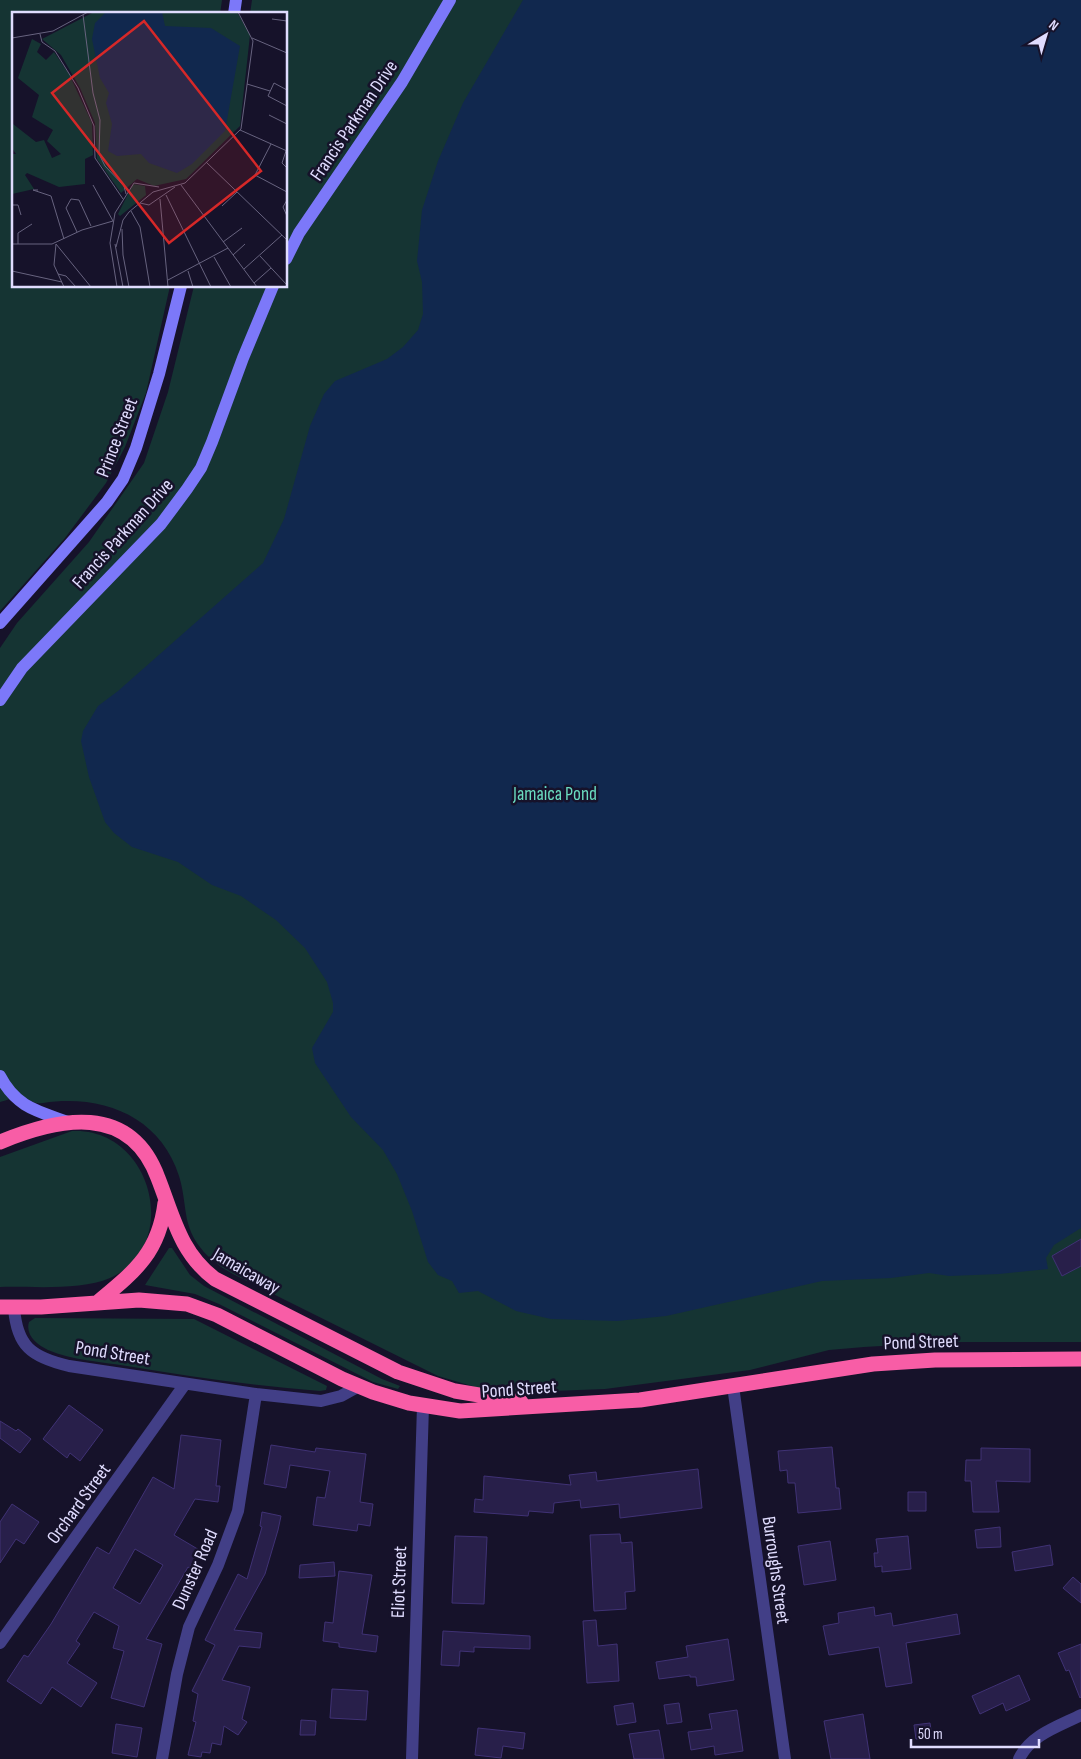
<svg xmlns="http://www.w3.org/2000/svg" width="1081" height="1759" viewBox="0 0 1081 1759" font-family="'Sofia Sans Condensed',sans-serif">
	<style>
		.green { fill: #153433 }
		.water { fill: #11284e }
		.building { fill: #281f4a; stroke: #403275; fill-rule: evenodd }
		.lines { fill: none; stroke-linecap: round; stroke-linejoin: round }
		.street { stroke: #423f87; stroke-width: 12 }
		.secondary { stroke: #7c78f9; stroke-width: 12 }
		.highway { stroke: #f85da6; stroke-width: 15 }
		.labels { text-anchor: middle; stroke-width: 5; stroke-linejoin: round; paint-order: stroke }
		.street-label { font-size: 19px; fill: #e0dcfe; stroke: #16122a }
		.park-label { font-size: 19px; fill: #6adcc0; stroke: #16122a }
		.inset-road { fill: none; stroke: #67637f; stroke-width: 1 }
		.view { fill: #d62828; fill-opacity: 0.15; stroke: #d62828; stroke-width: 2.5 }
		.inset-edge { fill: none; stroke: #e0dcfe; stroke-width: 2.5 }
	</style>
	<rect width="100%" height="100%" fill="#16122a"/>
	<path class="green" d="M0 0H222L220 14H14V286H170L146 393 125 447 106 483 65 538 0 611Z
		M252 0H1081V1342H951L864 1347 829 1350 750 1370 605 1389 525 1392 489 1391 438 1376 233 1274C209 1261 190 1242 186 1214 184 1201 183 1189 179 1176 160 1116 102 1094 43 1103 32 1105 30 1098 22 1097 15 1097 7 1100 0 1102V648L17 623 89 542 144 463 168 392 194 286H286V14H250Z
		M72 1131C152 1127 183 1245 110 1278 80 1291 32 1286 0 1287V1157Z
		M169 1248H172L190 1275 204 1286 382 1379 400 1386 398 1389 373 1382 219 1304 195 1294 145 1285Z
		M35 1318 194 1319 327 1386 326 1390 320 1391C255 1386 191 1377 127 1366 101 1362 72 1360 48 1350 37 1345 25 1335 29 1322Z"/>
	<path class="water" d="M523 0H1081V1228L1054 1245 1046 1258 1048 1269 999 1274 949 1276 929 1273 891 1278 822 1281 666 1316 617 1321 551 1319 516 1311 478 1291 459 1293 452 1281 438 1275 428 1262 412 1211 397 1174 383 1150 351 1117 315 1063 312 1048 333 1012V1003L327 982 305 948 276 920 241 896 212 885 178 862 132 847 114 833 105 822 89 777 81 741 83 731 98 706 118 691 263 563 284 519 310 426 324 394 335 381 387 359 403 347 418 330 423 314 422 282 417 261 422 210 438 161 463 103Z"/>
	<path class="building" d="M1081 1239V1266L1062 1276 1052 1256Z
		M69 1405 103 1430 80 1461 70 1453 67 1458 43 1439Z
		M0 1421 16 1431 18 1429 31 1439 20 1453 0 1438Z
		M181 1435 221 1440 216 1486H220L218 1502 195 1499 174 1535 201 1551 191 1569 188 1567 146 1639 162 1644 144 1707 111 1698 124 1651 113 1648 119 1626 94 1612 76 1641 80 1644 67 1663 97 1683 81 1707 52 1687 41 1704 7 1681 24 1655 28 1657 51 1624 97 1547 109 1554 153 1477 174 1489ZM135 1549 163 1565 140 1604 113 1588Z
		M271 1445 315 1452 316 1448 366 1454 360 1502 373 1504 370 1526 358 1524 357 1531 313 1525 317 1497 325 1498 330 1471 290 1465 286 1488 264 1484Z
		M832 1447 836 1488H839L841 1509 798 1513 795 1483H788L787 1470 780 1471 778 1451Z
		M981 1448 1030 1449V1482L996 1481 999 1512H973L971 1481H965L966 1460H981Z
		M698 1469 702 1508 620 1518 619 1504 581 1508 580 1500 554 1503 553 1513 529 1511 528 1516 474 1512 475 1499 483 1500 484 1476 571 1485 569 1475 596 1472 597 1481Z
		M908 1492H926V1511H908Z
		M12 1504 39 1522 24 1544 16 1539 0 1563V1522Z
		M262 1512 281 1516 278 1530 265 1574 234 1630 262 1633 260 1648 239 1646 222 1680 250 1687 242 1719 247 1722 238 1735 224 1726 221 1745 212 1743 210 1753 202 1752 201 1757 188 1755 196 1722 193 1721 198 1694 192 1691 215 1645 205 1640 238 1574 247 1579 262 1527 260 1526Z
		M1000 1527 1001 1547 977 1548 975 1530Z
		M620 1534 621 1543 632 1542 635 1591 625 1592 626 1609 594 1611 590 1535Z
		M455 1536 487 1537 484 1604 452 1603Z
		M908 1536 911 1569 882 1572V1566L875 1567 874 1553H878L876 1539Z
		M830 1541 836 1580 804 1585 798 1546Z
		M1050 1545 1053 1565 1015 1571 1012 1552Z
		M334 1562 335 1576 299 1578 300 1565Z
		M339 1571 372 1575 362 1634 378 1636 376 1652 339 1647V1643L323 1641 325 1622 333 1623Z
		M1073 1577 1081 1584V1603L1063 1588Z
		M874 1607 875 1616 891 1613 893 1626 957 1614 960 1634 906 1643 912 1683 886 1687 879 1647 829 1655 823 1626 839 1623 838 1613Z
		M596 1620 598 1646 617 1644 619 1681 587 1683 583 1621Z
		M443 1631 530 1636V1649L474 1647V1652L460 1651 459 1666 441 1665Z
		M728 1639 734 1680 697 1686 696 1677H690V1675L659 1679 656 1662 688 1657 686 1646Z
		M1081 1644V1697L1080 1698 1069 1670 1066 1671 1058 1653Z
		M1019 1675 1030 1700 1006 1711 1003 1703 980 1714 972 1696Z
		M332 1689 368 1691 366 1720 330 1718Z
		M633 1703 636 1722 617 1725 614 1706Z
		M679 1703 682 1722 667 1724 664 1705Z
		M737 1710 743 1751 715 1755 714 1746 691 1750 688 1732 712 1729 709 1714Z
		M863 1714 870 1759H831L824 1721Z
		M301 1720 316 1721 315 1735H300Z
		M930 1723 932 1737 916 1739 914 1725Z
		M116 1724 142 1728 137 1757 112 1753Z
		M478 1728 525 1733 523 1749 503 1746 501 1758 475 1755Z
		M659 1730 664 1759H634L629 1734Z"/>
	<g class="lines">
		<path class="street" d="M14 1308C17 1346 31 1357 69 1366L256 1394 321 1401 341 1396 359 1386
			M733 1386 785 1759
			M0 1643 185 1384
			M162 1759 177 1674 189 1627 218 1565 238 1511 256 1394
			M412 1759 423 1406
			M1019 1759C1030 1735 1059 1726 1081 1715"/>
		<path class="secondary" d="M234 14 236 0
			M286 259 299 233 402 82 450 0
			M0 623 107 502 123 479 136 448 159 374 181 286
			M0 700 22 668 161 524 187 489 201 468 212 442 243 358 273 286
			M0 1076C16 1107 37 1111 68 1122"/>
		<path class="highway" d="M0 1142C58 1118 130 1102 158 1178 173 1216 180 1253 215 1279L398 1372 455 1391 521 1402
			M98 1302C134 1272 159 1253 165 1203
			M0 1307H41L139 1300 187 1304 217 1315 342 1379 373 1392 409 1403 460 1411 640 1400 873 1364 935 1360 1081 1359"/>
	</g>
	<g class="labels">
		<g class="street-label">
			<text transform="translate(353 120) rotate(-56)" y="7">Francis Parkman Drive</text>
			<text transform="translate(116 437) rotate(-69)" y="7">Prince Street</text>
			<text transform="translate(122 533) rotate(-48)" y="7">Francis Parkman Drive</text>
			<text transform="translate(247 1270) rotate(30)" y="7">Jamaicaway</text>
			<text transform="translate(921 1341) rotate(-2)" y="7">Pond Street</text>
			<text transform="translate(113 1352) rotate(9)" y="7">Pond Street</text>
			<text transform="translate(519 1388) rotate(-4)" y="7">Pond Street</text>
			<text transform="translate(78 1503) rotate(-54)" y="7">Orchard Street</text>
			<text transform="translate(194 1569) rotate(-66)" y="7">Dunster Road</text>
			<text transform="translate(777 1570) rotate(82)" y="7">Burroughs Street</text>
			<text transform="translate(398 1582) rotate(-88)" y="7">Eliot Street</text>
		</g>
		<g class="park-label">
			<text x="555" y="800">Jamaica Pond</text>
		</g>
	</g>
	<g transform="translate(12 12)">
		<rect width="275" height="275" fill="#16122a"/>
		<path d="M82 0H225L238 23 228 114 174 167 142 174 125 167 109 181 85 147 83 111 68 76 49 43 30 27ZM20 27 29 32 25 40 34 48 42 40 57 62 80 111 81 143 73 147V172L47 175 15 161 13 163 22 177 0 182V142H4L0 136 1 112 24 130 32 128 40 146 49 142 35 129 41 118 20 105 27 83 6 66ZM121 172 133 174 134 183 108 204 106 202Z" fill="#153433"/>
		<path d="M150 0 153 14 199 16 228 34 213 119 180 152 165 161 137 151 129 142 105 144 96 139 100 112 94 91 97 81 88 66 80 27 83 11 94 0Z" fill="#11284e"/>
		<path class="inset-road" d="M71 3 81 81 88 108 87 142 93 154 112 174 114 182M260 7 275 9M28 22 30 30 43 39 66 76 82 114 83 146 111 187M0 26 41 19 76 0M240 26 275 41M235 72 258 79M275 78 262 71 256 84 275 94M257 103 275 112M228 118 275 139M259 132 243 163 275 180M274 139 270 151 275 156M194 150 275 228M81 173 101 209M169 173 245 275M26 178H21L39 184 52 227M154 183 199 275M148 187 156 275M275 188 271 195 275 204M128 191 137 193 163 175M0 193H6L9 203M210 194 225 180M119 199 128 215 138 275M110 217 111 243 117 275M65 220 54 196 59 187 67 188 79 214M211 230 230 216M0 232H40L70 218 101 209M6 232V221L20 212M44 232 79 275M44 232 42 253 52 275M103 232 111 275M104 235 111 208 117 200 141 180 173 171 229 117 241 29 226 0M221 243 233 232M248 244 275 273M202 245 219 275M232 257 270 223M0 259 50 270M176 259 181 275M46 262 54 264 64 275M156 268 216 236M242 271 259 256M105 275 98 231 103 201 122 171 147 175"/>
		<path class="view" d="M132 9 249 159 157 231 40 81Z"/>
		<rect width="275" height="275" class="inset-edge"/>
	</g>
	<g transform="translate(1046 35) rotate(38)" stroke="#16122a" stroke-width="4" paint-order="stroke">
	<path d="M0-4L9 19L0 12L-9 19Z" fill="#e0dcfe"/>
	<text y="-8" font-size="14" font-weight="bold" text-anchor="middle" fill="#e0dcfe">N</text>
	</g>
	<path d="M911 1739v8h128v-8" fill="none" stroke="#e0dcfe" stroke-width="2.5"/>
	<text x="918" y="1739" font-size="15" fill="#e0dcfe" stroke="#16122a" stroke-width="4" paint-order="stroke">50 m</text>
</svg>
